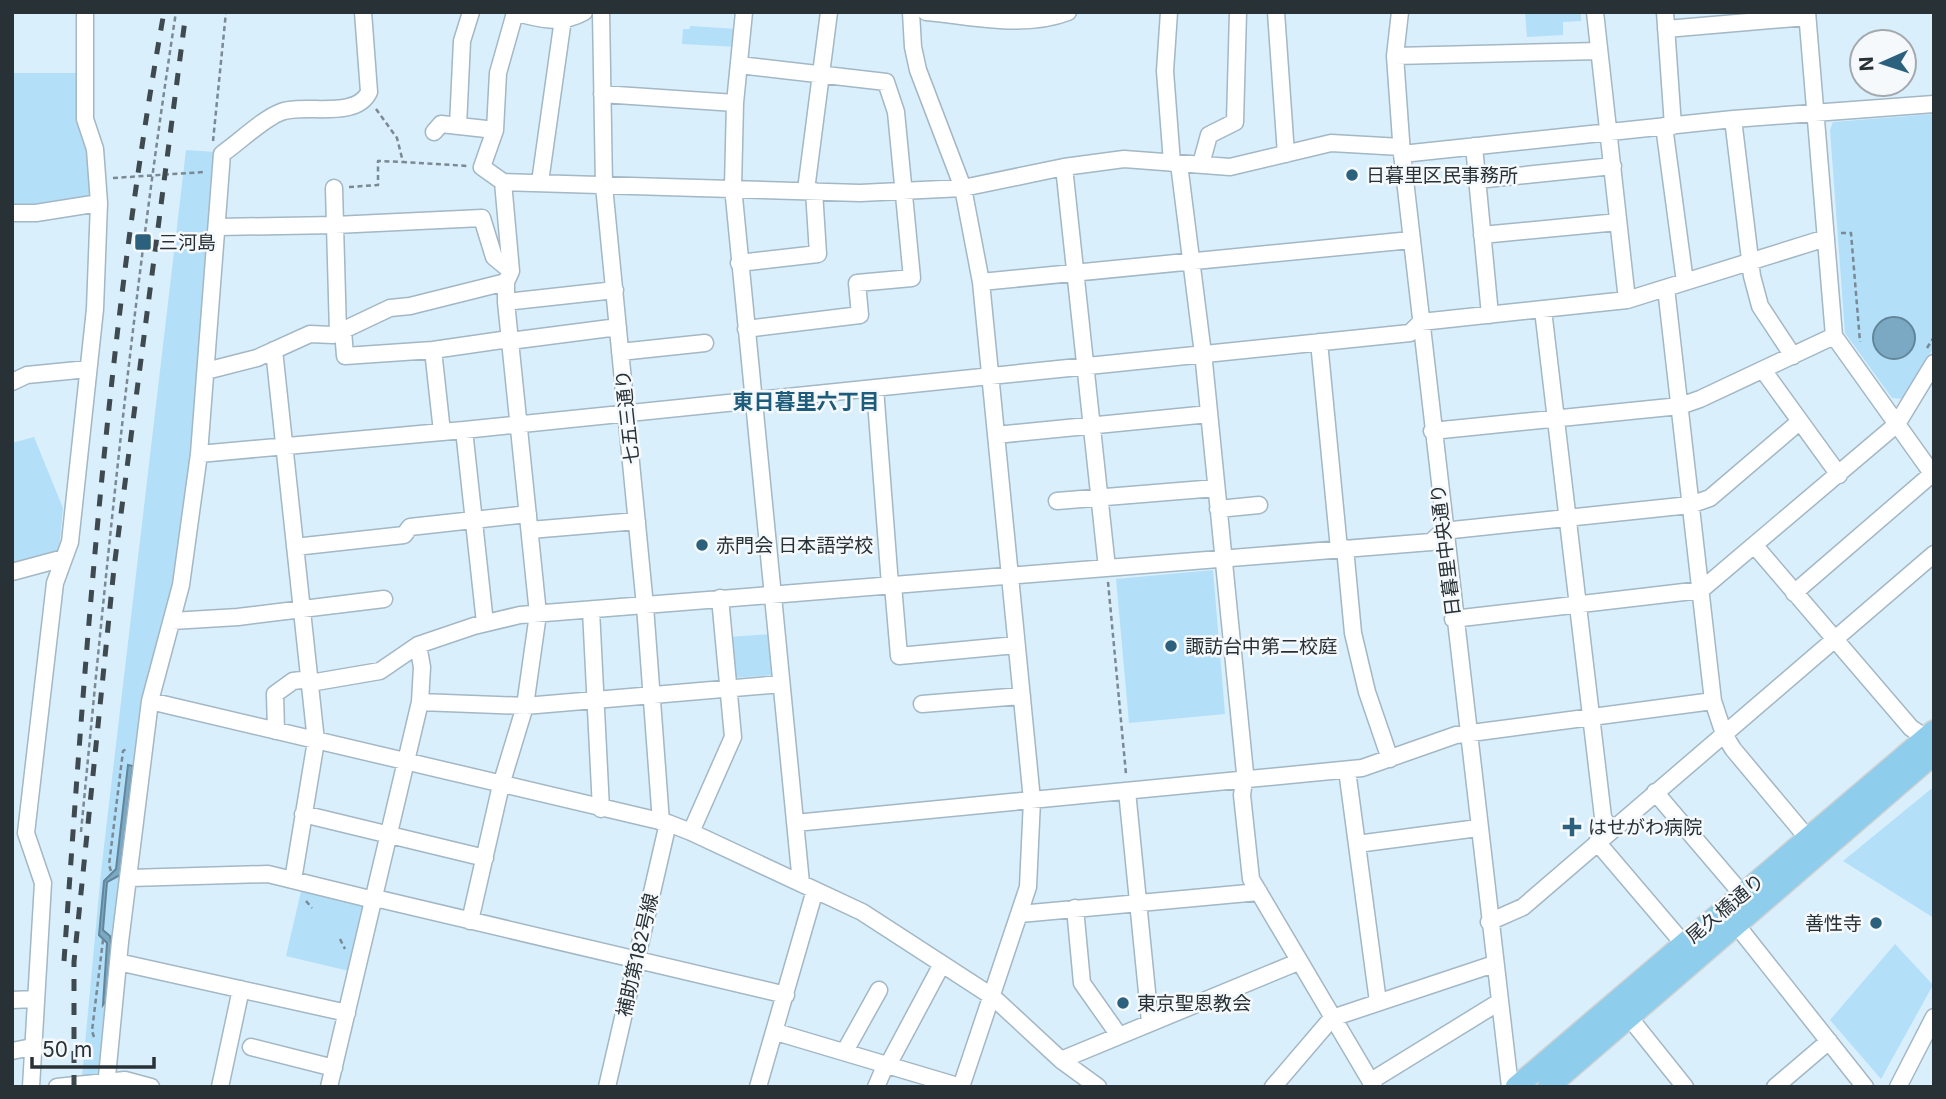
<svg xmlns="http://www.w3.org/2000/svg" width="1946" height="1099" viewBox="0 0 1946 1099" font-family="Inter,'Noto Sans JP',sans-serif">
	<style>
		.green { fill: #b3dff9 }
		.water { fill: #7ba9c4; stroke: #628599; stroke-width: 2 }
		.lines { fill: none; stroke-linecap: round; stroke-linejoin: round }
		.minor-casing { stroke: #a3b7c4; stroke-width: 19 }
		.major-casing { stroke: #d0d2d3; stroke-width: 24 }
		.path { stroke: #7a8992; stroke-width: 2.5; stroke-dasharray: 5 3.5; stroke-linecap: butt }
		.minor { stroke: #fff; stroke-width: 16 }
		.major { stroke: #8ecdeb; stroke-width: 21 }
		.rail { stroke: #3f4a50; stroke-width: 5; stroke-dasharray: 12 12; stroke-linecap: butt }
		.poi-dot { fill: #2c617d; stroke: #f5f9fc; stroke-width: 2.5 }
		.labels { text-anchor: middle; stroke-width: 5; stroke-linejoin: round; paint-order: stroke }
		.poi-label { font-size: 19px; fill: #283136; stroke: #f5f9fc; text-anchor: start }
		.street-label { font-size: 19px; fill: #283136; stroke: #f5f9fc }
		.neighbourhood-label { font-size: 21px; font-weight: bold; fill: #1d5c7a; stroke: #f5f9fc }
	</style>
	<rect width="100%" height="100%" fill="#d9effc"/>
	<path class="green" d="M1525 12H1581V21L1563 22V35L1527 37Z
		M690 26 738 29 737 47 682 44 683 29H690Z
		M12 73H84L95 197 12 209Z
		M1934 114V347L1902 399 1892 398 1845 333 1830 130 1833 122Z
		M186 150 216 152 194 455 180 562 149 692 104 1070 98 1076 82 1077 101 872Z
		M34 437 63 508 59 550 12 563V443Z
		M1213 570 1225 714 1129 723 1116 579Z
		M772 634 775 675 731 678 728 637Z
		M1931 789 1934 790V918L1843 861Z
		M302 887 362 901 364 908 349 971 286 956Z
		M1895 944 1933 985 1881 1079 1830 1020Z"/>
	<path class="water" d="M1873 338a21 21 0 1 1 42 0a21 21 0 1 1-42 0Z
		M128 765 133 766 120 875 107 882 103 930 110 936 111 943 106 1001 103 1005 107 943 99 935 104 881 116 869Z"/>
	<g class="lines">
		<defs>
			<path id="minor" d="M514 12C538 19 561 25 584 12
				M601 12 604 186 645 606 661 822
				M744 12 735 103 733 187 801 883
				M926 12C972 16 1024 29 1068 12
				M1169 12 1165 71 1172 163
				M1276 12 1286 154
				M1400 12 1395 56 1402 154 1510 1087
				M1595 12 1627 300
				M1665 12 1673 126
				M1807 12 1834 336 1934 476
				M515 13 498 73 495 130 482 167 503 182 860 193 963 188 1064 167 1124 159 1230 167 1331 143 1401 147
				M1666 29 1807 17
				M1395 56 1599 51
				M739 65 886 82 896 112 912 278 857 283 860 315 746 329
				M602 94 735 103
				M1733 119 1752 276 1760 306 1793 356
				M458 126 462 41 471 12
				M1664 126 1685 282
				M434 132 441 124 495 130
				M1474 146 1490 315
				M1402 154 1733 119 1934 104
				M1179 164 1204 362 1245 773 1242 795 1251 879 1374 1087
				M1201 164 1209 135 1235 122 1238 12
				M1064 167 1107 568
				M1477 180 1613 166
				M540 182 563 19
				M334 188 335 225 482 218 494 257 511 271
				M806 190 829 12
				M12 213H36L99 203
				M218 227 335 225 338 333
				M1482 235 1618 222
				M739 263 818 254 814 191
				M981 282 1411 240
				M1666 288 1713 701 1724 734 1733 749 1815 847
				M506 302 615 290
				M1543 310 1603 817 1610 830
				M343 330 345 356 433 350 509 339
				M510 341 618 327
				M1319 342 1339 549
				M274 350 316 741 293 880
				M433 350 442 432
				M620 352 705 343
				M1763 370 1839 475
				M206 371 257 358 310 334 333 335 390 308 410 306 506 282
				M12 382 27 375 88 369
				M875 388 890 585
				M464 430 485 623
				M1432 431 1680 406 1700 399 1834 336
				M996 435 1209 414
				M199 454 464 430 1410 333 1421 322 1627 300 1826 238
				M1057 501 1216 488
				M1218 509 1259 505
				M530 530 637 521
				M1755 546 1911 728 1934 743
				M295 547 404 535 410 527 528 514
				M1345 548 1353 633 1367 692 1390 759
				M12 572 64 558
				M893 585 899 656 1016 645
				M1794 593 1932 474
				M591 610 601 809
				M1453 619 1701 590 1897 424 1934 363
				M172 621 238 617 384 599
				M310 683 380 671 418 645 474 626 520 615 1431 542 1443 531 1690 505 1710 498 1799 422
				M150 701 668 823 691 832 862 912 993 997 1061 1060 1098 1087
				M420 702 525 706 781 684
				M922 704 1022 696
				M276 731 275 694 293 681 310 679
				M1347 770 1378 1002
				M1127 791 1150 1022
				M1655 792 1742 894
				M303 814 485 858
				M795 823 1362 768 1456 735 1713 701
				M691 832 733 737 720 598
				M1597 842 1683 943
				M1357 844 1478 828
				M130 878 268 874 374 900
				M375 898 786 995
				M1075 908 1082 983 1118 1034
				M1020 914 1259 892
				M470 921 501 785 525 706 538 614 506 302V282L511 271 503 182
				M1489 922 1523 907 1934 554
				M1735 923 1865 1087
				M118 962 347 1013
				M12 1000 35 999
				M1629 1017 1685 1087
				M776 1032 961 1087 1028 887 1032 800 981 282 963 188 918 70 913 47 911 12
				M251 1047 334 1068
				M12 1051 32 1047
				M845 1051 879 990
				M1061 1060 1298 962
				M888 1065 942 964
				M1371 1081 1499 1002
				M31 1087 43 883 26 833 55 583 70 542 95 309 99 203 95 149 85 119V12
				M57 1087 125 1080 151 1087
				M106 1087 120 942 150 701 181 585 199 454 222 154C238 143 264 118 281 112 305 103 356 120 369 92L363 12
				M220 1087 241 989
				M329 1087 420 702 422 667 418 645
				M607 1087 668 823
				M758 1087 815 890
				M876 1087 886 1064
				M1273 1087 1332 1018 1494 964
				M1775 1087 1829 1041
				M1898 1087 1934 1017"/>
			<path id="major" d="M1516 1087 1934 731
				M1548 1087 1934 754"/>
		</defs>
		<use href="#minor" class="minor-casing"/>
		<use href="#major" class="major-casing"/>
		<path class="path" d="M376 109 397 138 403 162 468 166
			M213 141 226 12
			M113 178 204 172
			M349 187 378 185V161L403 162
			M1841 233H1851L1860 342
			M1927 348 1934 337
			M1108 582 1126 774
			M81 832C107 558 134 284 176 12
			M111 871 109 865 123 751 128 748
			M306 901 312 908
			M340 939 345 949
			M94 1037 92 1031 103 940"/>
		<use href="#minor" class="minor"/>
		<use href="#major" class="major"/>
		<path class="rail" d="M64 961C86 644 108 325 164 12
			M74 1087V962L114 568 186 12"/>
	</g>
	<g class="poi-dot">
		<circle cx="1352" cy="175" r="7"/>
		<rect x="134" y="233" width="18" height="18" rx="3.5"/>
		<circle cx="702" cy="545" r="7"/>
		<circle cx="1171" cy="646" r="7"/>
		<path d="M1568.5 816.5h7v7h7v7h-7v7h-7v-7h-7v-7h7z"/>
		<circle cx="1876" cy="923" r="7"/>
		<circle cx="1123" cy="1003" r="7"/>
	</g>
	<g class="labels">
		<g class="poi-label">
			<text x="1366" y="182">日暮里区民事務所</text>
			<text x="159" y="249">三河島</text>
			<text x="716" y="552">赤門会 日本語学校</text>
			<text x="1185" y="653">諏訪台中第二校庭</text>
			<text x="1588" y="834">はせがわ病院</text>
			<text x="1862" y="930" text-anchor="end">善性寺</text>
			<text x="1137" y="1010">東京聖恩教会</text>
		</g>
		<g class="street-label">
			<text transform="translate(627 417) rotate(-96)" y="7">七五三通り</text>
			<text transform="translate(1445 550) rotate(-97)" y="7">日暮里中央通り</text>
			<text transform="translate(1725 908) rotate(-40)" y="7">尾久橋通り</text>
			<text transform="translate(637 955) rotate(-77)" y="7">補助第182号線</text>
		</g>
		<g class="neighbourhood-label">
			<text x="806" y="409">東日暮里六丁目</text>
		</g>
	</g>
	<rect width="1946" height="1099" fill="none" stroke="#283136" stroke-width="28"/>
	<g transform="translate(1883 63) rotate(267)"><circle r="33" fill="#f5f9fc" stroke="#a3a9ad" stroke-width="2"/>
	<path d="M0-5L12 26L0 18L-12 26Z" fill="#2c617d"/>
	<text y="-10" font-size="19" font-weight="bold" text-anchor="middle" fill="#283136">N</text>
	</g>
	<path d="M32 1057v10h122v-10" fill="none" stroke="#283136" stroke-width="3.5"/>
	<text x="42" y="1057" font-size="21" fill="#283136" stroke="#f5f9fc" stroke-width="5" paint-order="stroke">50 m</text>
</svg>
